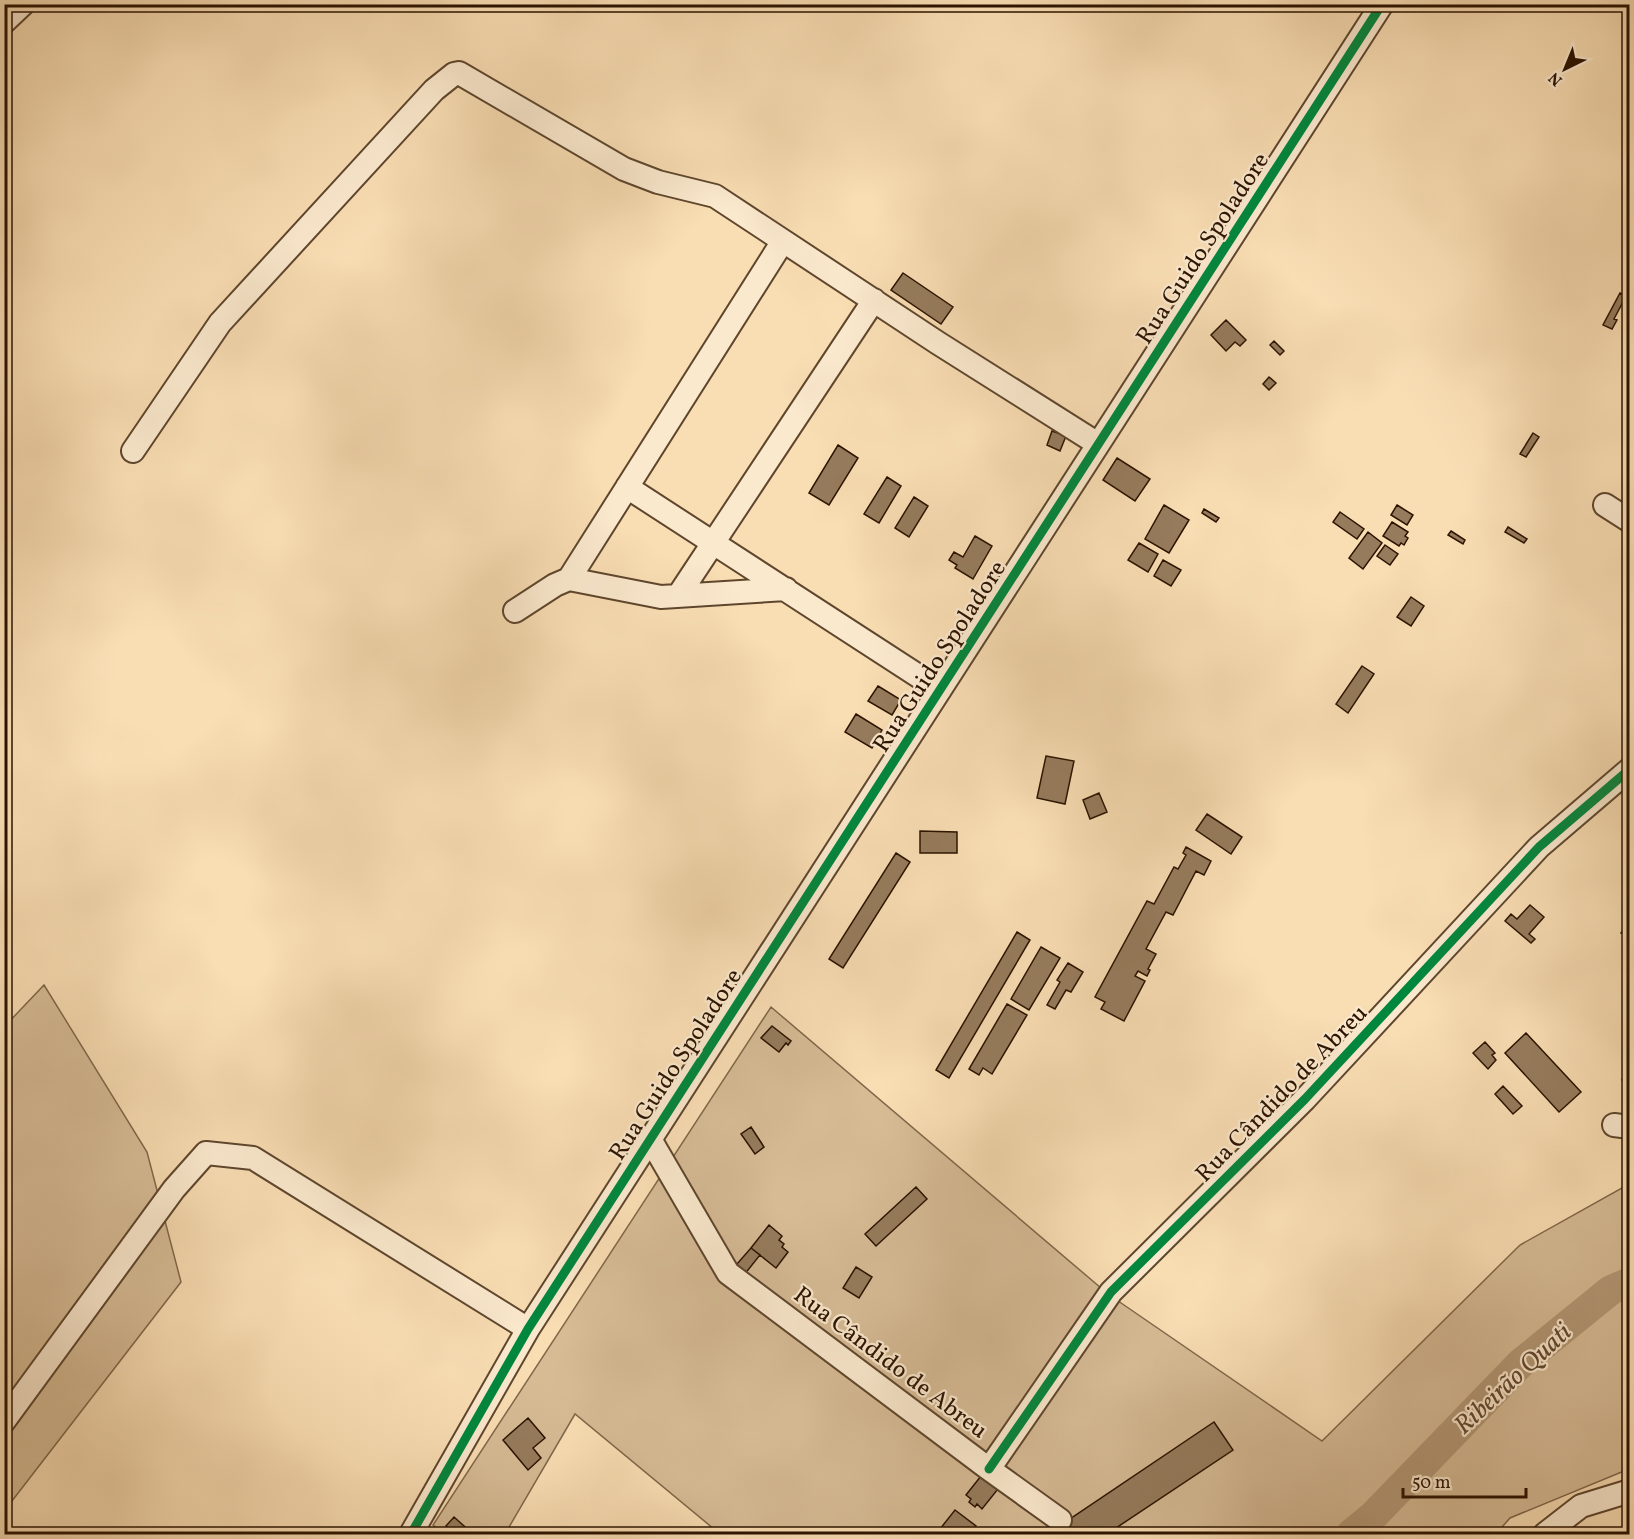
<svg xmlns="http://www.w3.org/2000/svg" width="1634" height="1539" viewBox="0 0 1634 1539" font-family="Vollkorn,serif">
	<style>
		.green { fill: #d6bb95; stroke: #80674a; stroke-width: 1.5 }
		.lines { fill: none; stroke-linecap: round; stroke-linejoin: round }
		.river { stroke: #b39876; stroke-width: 30 }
		.building { fill: #967c5d; stroke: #2b1300; stroke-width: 1.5 }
		.minor-casing { stroke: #5e462d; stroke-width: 26 }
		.minor { stroke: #fbe9ce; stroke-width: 22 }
		.cycleway-casing { stroke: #fbe9ce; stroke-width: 13 }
		.cycleway { stroke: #00873e; stroke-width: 9 }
		.labels { text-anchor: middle; stroke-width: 4.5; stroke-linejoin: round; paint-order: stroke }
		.street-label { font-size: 24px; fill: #2b1300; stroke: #fbe9ce }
		.water-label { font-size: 26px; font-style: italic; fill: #61482f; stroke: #fbe9ce }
	</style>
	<rect width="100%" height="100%" fill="#f9ddb3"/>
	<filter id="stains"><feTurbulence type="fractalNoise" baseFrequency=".00333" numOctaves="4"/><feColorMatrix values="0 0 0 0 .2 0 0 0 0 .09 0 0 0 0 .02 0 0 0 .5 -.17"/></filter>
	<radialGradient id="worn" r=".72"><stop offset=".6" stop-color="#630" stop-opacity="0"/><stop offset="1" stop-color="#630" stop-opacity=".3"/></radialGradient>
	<path class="green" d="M44 985 147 1152 181 1282 5 1510V1026Z
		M771 1007 1108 1294 1322 1441 1520 1245 1629 1184V1469L1510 1518 1496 1534H720L575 1414 505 1534H444L433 1525Z"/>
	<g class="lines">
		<path class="river" d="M1351 1534 1374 1515 1521 1363 1611 1290 1630 1282"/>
	</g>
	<path class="building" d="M903 273 953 307 941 324 891 290Z
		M1620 293 1626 296 1614 319 1617 320 1612 329 1603 325Z
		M1226 320 1246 340 1240 346 1235 342 1226 351 1211 335Z
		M1274 341 1284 351 1280 355 1270 345Z
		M1269 377 1276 383 1269 390 1263 384Z
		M1052 431 1066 436 1060 451 1047 445Z
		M1533 433 1539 437 1526 457 1520 454Z
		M838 445 858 458 829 505 809 493Z
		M1117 458 1150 479 1135 501 1103 480Z
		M887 477 901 486 879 523 864 514Z
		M914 497 928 506 909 537 895 528Z
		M1164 505 1189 520 1169 553 1145 539Z
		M1397 505 1413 515 1407 525 1391 515Z
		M1204 509 1219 518 1216 522 1202 513Z
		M1340 512 1364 529 1357 539 1333 522Z
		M1392 522 1408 532 1405 536 1408 538 1404 545 1401 543 1399 546 1383 536Z
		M1508 527 1527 539 1524 543 1505 532Z
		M1451 531 1465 540 1463 544 1448 535Z
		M1368 532 1382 543 1363 569 1349 558Z
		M975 536 992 546 973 579 955 568 957 565 949 560 954 552 963 557Z
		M1139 543 1158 554 1148 572 1128 560Z
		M1385 545 1398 554 1390 565 1377 556Z
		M1163 560 1181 570 1171 586 1154 576Z
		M1411 597 1424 606 1411 626 1397 617Z
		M1362 666 1374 674 1348 713 1336 704Z
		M878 686 901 700 892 715 868 701Z
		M856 714 882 730 872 748 845 732Z
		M1046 756 1074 761 1065 804 1037 798Z
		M1099 793 1107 812 1090 819 1083 800Z
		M1207 814 1242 837 1231 854 1196 830Z
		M920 831 957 832V853H920Z
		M1186 847 1211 861 1204 875 1196 871 1173 915 1166 912 1146 949 1156 954 1148 969 1150 970 1147 976 1138 971 1135 976 1145 981 1124 1021 1101 1009 1105 1002 1095 997 1147 901 1154 904 1174 867 1178 869 1186 855 1183 853Z
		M896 853 910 862 843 968 829 959Z
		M1530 905 1544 917 1529 934 1535 939 1531 943 1505 921 1511 914 1517 919Z
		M1630 919V938L1621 933Z
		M1017 932 1030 940 949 1078 936 1070Z
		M1041 947 1060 958 1029 1010 1011 999Z
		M1068 963 1083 972 1071 992 1066 990 1055 1009 1047 1005 1060 982 1057 980Z
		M1007 1004 1027 1015 992 1074 983 1068 979 1075 969 1069Z
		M772 1026 791 1041 788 1045 786 1043 779 1052 761 1038Z
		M1526 1033 1581 1092 1559 1112 1505 1053Z
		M1485 1042 1495 1053 1492 1055 1496 1060 1488 1069 1473 1053Z
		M1630 1060V1084L1622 1080Z
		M1503 1086 1522 1106 1513 1114 1495 1094Z
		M751 1127 764 1147 755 1154 741 1134Z
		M916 1187 927 1199 876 1246 865 1234Z
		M769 1225 782 1236 779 1240 784 1244 782 1247 788 1252 776 1268 751 1248Z
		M751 1248 760 1255 740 1280 730 1272Z
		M856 1267 872 1277 859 1298 843 1288Z
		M528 1418 545 1438 533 1448 541 1458 528 1470 503 1440Z
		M1214 1422 1233 1450 1107 1534H1059L1055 1529Z
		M981 1476 998 1489 982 1509 977 1504 975 1507 969 1502 971 1499 966 1495Z
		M955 1510 976 1526 970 1534 964 1529 960 1534H947L940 1529Z
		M454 1517 473 1534H456L446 1526Z"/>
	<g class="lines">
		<defs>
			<path id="minor" d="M4 22 23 4
				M133 451 220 323 434 90 454 74 459 73 624 169 658 182 715 196 938 343 1098 444
				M627 487 940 690
				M1605 505 1630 521
				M569 579 783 241
				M678 596 874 300
				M515 611 555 585 569 579 661 597 786 589
				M1614 1125 1630 1127
				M650 1139 728 1273 989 1469 1060 1520
				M4 1421 174 1189 206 1153 253 1158 528 1329
				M989 1469 1111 1292 1305 1099 1539 847 1630 769
				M411 1534 528 1329 1382 4
				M1545 1534 1581 1506 1630 1491"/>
		</defs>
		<use href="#minor" class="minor-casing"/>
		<use href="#minor" class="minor"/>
		<defs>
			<path id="cycleway" d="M989 1469 1111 1292 1305 1099 1539 847 1630 769
				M411 1534 528 1329 1382 4"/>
		</defs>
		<use href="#cycleway" class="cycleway-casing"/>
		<use href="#cycleway" class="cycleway"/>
	</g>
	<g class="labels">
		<g class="street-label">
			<text transform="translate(1202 248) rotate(-57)" y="8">Rua Guido Spoladore</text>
			<text transform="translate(939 656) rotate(-57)" y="8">Rua Guido Spoladore</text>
			<text transform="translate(675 1064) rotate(-57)" y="8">Rua Guido Spoladore</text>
			<text transform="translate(1281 1093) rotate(-46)" y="8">Rua Cândido de Abreu</text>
			<text transform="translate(891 1362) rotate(37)" y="8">Rua Cândido de Abreu</text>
		</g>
		<g class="water-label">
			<text transform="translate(1512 1378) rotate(-43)" y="9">Ribeirão Quati</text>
		</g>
	</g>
	<rect width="1634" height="1539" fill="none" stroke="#f9ddb3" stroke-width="24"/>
	<rect x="6" y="6" width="1622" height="1527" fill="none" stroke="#2b1300" stroke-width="3"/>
	<rect x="12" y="12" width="1610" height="1515" fill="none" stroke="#2b1300" stroke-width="1.5"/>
	<g transform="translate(1565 69) rotate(223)" stroke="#fbe9ce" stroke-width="4.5" paint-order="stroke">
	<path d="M0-4.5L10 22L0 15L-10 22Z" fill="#2b1300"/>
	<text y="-9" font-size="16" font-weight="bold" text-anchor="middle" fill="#2b1300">N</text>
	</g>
	<path d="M1403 1488v9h123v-9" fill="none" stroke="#2b1300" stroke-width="3"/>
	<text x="1412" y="1488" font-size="18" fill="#2b1300" stroke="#fbe9ce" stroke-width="4.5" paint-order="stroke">50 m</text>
	<rect width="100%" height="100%" filter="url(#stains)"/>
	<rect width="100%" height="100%" fill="url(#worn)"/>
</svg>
